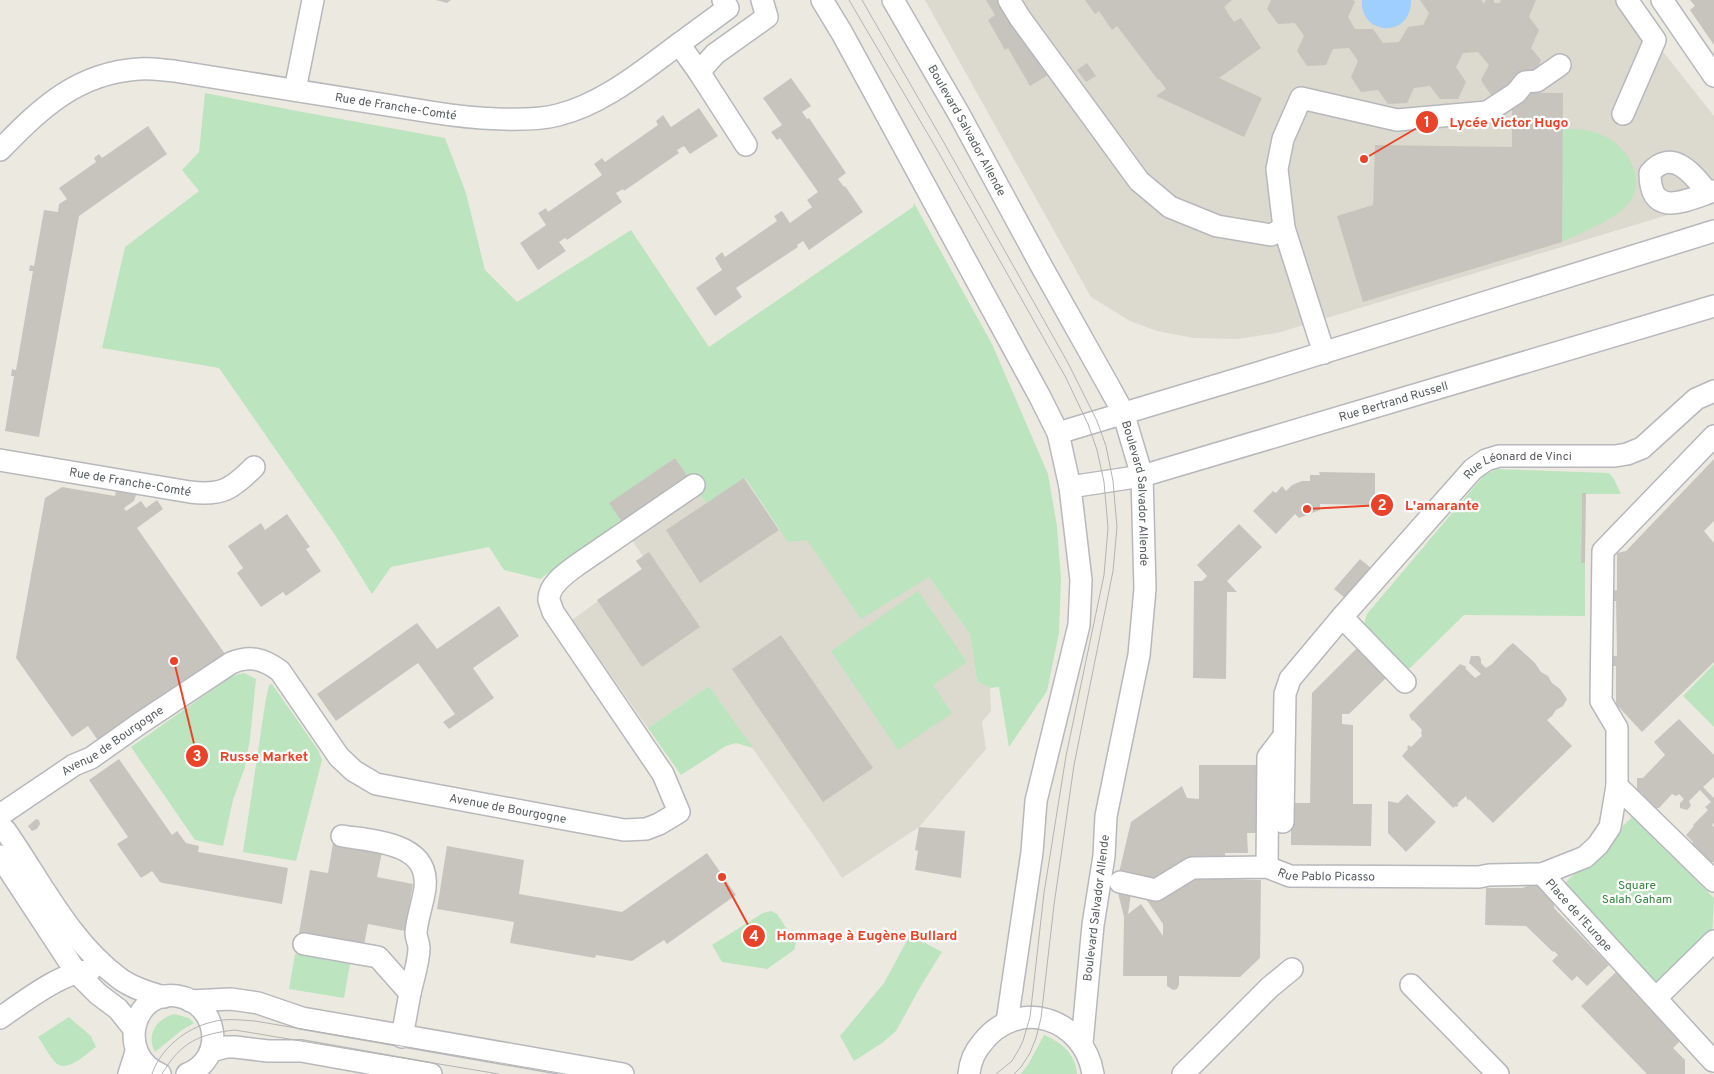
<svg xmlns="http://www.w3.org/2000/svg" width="1714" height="1074" viewBox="0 0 1714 1074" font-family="Overpass,sans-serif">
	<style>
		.education { fill: #dcd9ce }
		.green { fill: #bce4be }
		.water { fill: #9ecfff }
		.building { fill: #c7c4be; fill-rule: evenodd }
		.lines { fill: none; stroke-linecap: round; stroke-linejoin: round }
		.minor-casing { stroke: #b6b8bd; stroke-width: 24 }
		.minor { stroke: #fff; stroke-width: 21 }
		.tram { stroke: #b2b3b3; stroke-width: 1 }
		.labels { text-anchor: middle; stroke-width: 4.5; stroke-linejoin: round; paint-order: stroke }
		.street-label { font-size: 12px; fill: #595c61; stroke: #fff }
		.park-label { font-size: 12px; fill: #35853d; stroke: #fff }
		.leader { fill: none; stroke: #e9442a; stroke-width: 2 }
		.callout-dot { fill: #e9442a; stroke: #fff; stroke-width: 2 }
		.mark-label { font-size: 15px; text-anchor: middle; font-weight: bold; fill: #fff }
		.callout-label { font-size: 14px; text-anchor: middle; font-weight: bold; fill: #e9442a; stroke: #fff; stroke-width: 4.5; stroke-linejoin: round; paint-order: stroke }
	</style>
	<rect width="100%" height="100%" fill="#eceae0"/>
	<path class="education" d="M925 0H1622L1714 116V201L1277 333 1237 339 1194 338 1157 331 1130 321 1091 297Z
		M675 458 706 503 744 478 779 530 929 577 970 634 977 681 990 688 991 711 982 722 986 749 919 827 842 878 821 846 709 686 648 728 572 620 642 569 636 561 643 556 620 523 609 503Z"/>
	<path class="green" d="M205 93 297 111 445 138 466 193 485 270 517 302 631 230 709 347 913 207 914 203 992 344 1048 474 1057 526 1061 579 1059 633 1047 691 1009 747 999 687 990 688 977 681 970 634 929 577 861 619 807 540 788 542 745 478 706 503 675 458 610 503 622 522 540 579 504 570 489 547 391 567 372 594 335 535 219 368 102 348 125 247 199 191 182 170 199 152Z
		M1562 129C1577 129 1591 129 1604 136 1628 147 1647 179 1629 203 1615 220 1582 232 1562 242Z
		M1498 469 1609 473 1614 479 1621 494H1582L1581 562 1585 563V616L1464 615 1409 669 1364 624 1367 614 1485 474Z
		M918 591 967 662 933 685 952 713 898 750 831 651Z
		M1714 664V727L1683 696Z
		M244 673 256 679 250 739 245 767 233 800 223 846 195 840 131 747 232 676Z
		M272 684 318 750 322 760 296 861 243 852 266 698 269 685Z
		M709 686 753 748 736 743 726 746 681 775 648 728Z
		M1632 817 1714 898 1712 937 1658 984 1562 886 1584 864H1593L1609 850 1608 841Z
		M771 911 777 914 796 943 794 950 767 969 722 962 712 945 763 913Z
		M910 935 942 952 922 984 896 1031 882 1043 854 1061 840 1036 884 983Z
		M295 954 350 964 344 998 289 989Z
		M174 1014 189 1018 194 1023 182 1030 155 1052C146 1035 156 1019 174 1014Z
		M69 1017 91 1036 96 1047C87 1053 69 1072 57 1064 51 1059 43 1044 38 1037Z
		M1044 1035C1061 1042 1076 1054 1077 1074H1021L1029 1063Z"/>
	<path class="water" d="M1362 0H1411C1412 38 1360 37 1362 0Z"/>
	<path class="building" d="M436 0H451L447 3Z
		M986 0H997L1048 75 1030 86 1008 48 1005 50 988 20 995 15Z
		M1085 0H1232L1224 7 1234 22 1241 18 1261 48 1219 78 1262 98 1244 137 1156 96 1166 89 1159 79 1158 80 1117 26 1112 30 1099 11 1095 14Z
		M1271 0H1353L1355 2 1348 17 1355 29H1373L1383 43 1399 42 1408 27 1423 25 1429 13 1420 0H1481L1484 4 1486 0H1494V3H1500L1501 0H1536L1529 17 1539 30 1531 48 1541 60 1534 76 1509 93 1491 95 1481 80 1489 65 1478 52 1463 53 1456 67 1466 82 1458 99H1440L1430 86 1414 88 1407 103 1388 104 1378 90 1361 92 1351 77 1358 61 1349 48 1333 49 1326 65 1307 66 1297 51 1304 36 1295 23 1278 24 1267 9Z
		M1690 0H1714V45L1690 10 1695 6Z
		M1087 63 1096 76 1086 82 1077 70Z
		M791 78 811 106 802 112 807 119 809 118 846 173 838 179 844 187 845 186 863 212 809 250 803 241 797 245 798 247 736 288 742 297 715 316 696 288 722 270 715 258 722 252 725 257 777 221 774 216 782 211 790 223 812 207 807 200 818 192 780 138 777 140 771 132 782 125 763 98Z
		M1532 90V93H1563L1562 242 1363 302 1337 216 1373 205 1375 145 1512 147V102Z
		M699 108 718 136 690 154 684 146 677 150 679 153 624 191 623 189 616 193 622 202 567 240 565 238 559 242 566 251 538 270 520 243 546 225 538 213 546 208 548 212 602 175 594 164 602 158 605 162 658 125 656 121 663 115 671 127Z
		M148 126 167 154 79 216 39 437 5 431 14 376H11L12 369 16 370 33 271H29L30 265 34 266 44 210 58 212 59 204 67 199 59 188 96 162 94 158 99 154 102 158Z
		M675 458 688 477 622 522 609 503Z
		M1714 459V521L1704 531 1714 543V662L1642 732 1616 704V666H1612L1611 656H1617L1616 601H1612V591L1617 590V553L1626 551Z
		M1319 472 1375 473V505L1320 504V510L1299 518 1295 514 1276 534 1253 511 1273 491 1276 493 1282 486 1286 491 1292 485 1302 481H1310V475H1320Z
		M744 478 779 530 700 583 666 530Z
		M62 487 115 496 116 491 136 495 134 501 124 508 126 511 141 501 146 508 157 500 163 509 137 528 225 654 99 742 88 726 72 737 16 658 45 498Z
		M1582 493H1586L1585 563H1581Z
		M287 514 310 547 306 549 321 571 286 596 283 592 261 607 237 573 243 568 228 546 261 523 265 530Z
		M1239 524 1262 547 1227 581 1237 592H1227L1226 679 1193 678 1194 581H1202L1207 576 1197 565Z
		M649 552 700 627 642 667 597 600 642 569 636 561Z
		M1360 559 1371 568 1345 598 1334 589Z
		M499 606 519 636 473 668 494 698 449 729 443 722 455 714 418 663 336 721 317 694 417 623 437 649Z
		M781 635 873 768 823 802 732 669Z
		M1513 643 1535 663 1541 672 1548 676 1552 683 1560 689 1567 699 1563 706 1556 710 1552 716 1547 720 1572 746 1493 823 1469 799 1468 801 1466 796 1457 804 1459 805 1456 807 1455 806 1453 808 1402 756 1408 749 1407 747 1409 745 1411 747 1422 736 1421 732 1422 730 1413 720 1412 721 1409 715 1460 664 1467 667 1465 668 1475 678 1481 674 1469 663 1471 656H1479L1481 659V663L1486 668 1492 664 1507 648Z
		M1358 647 1387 677 1349 714H1342V724L1353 725V804H1372L1371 846 1291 845V803H1310L1312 693Z
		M1679 719 1714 755V777L1703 787 1714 798V823L1712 825 1714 827V862H1709L1691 844 1693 842 1686 835 1694 826 1693 825 1708 810 1705 807 1711 802 1700 790 1689 801 1691 806 1687 810 1680 808V803L1684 799 1679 794 1676 796 1672 794 1659 808H1654L1641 795 1643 793H1637V778H1643L1665 755 1654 742Z
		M119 759 172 835 177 831 186 843 199 846 198 852 288 868 282 904 163 883 160 882 152 871 141 878 117 844 128 837 89 780Z
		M1199 765H1262L1261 833H1247L1248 853H1225V879L1261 880 1260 958 1240 977 1179 976V985L1177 989 1173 990 1167 986V976H1123L1124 917 1116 885 1131 822 1182 786 1187 798 1199 799ZM1133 880 1163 924V936L1141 904 1128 914Z
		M1407 794 1436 822 1406 852 1388 833V801L1398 803Z
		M36 819 39 820 40 824 37 829 32 831 28 826Z
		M919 827 965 831 961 878 915 870 918 851 915 850Z
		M333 843 382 852 377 877 413 884 405 931 368 924 364 945 299 933 310 870 328 873Z
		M447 846 524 860 519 894 622 912 707 853 736 895 667 944 664 940 632 961 596 955 595 958 510 943 514 922 437 909Z
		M1534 884H1540L1554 902V908L1609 965 1587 986 1577 976 1572 981 1552 961 1558 955 1554 951 1553 952 1526 926 1485 925 1486 888H1522Z
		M1616 972 1636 993H1644L1682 1039 1673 1048 1685 1060V1074H1647L1581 1006Z"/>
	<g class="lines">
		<defs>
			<g id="minor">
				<path d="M822 0 842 33 1040 397 1058 433 1070 487 1081 580 1079 625 1036 801 1032 852 1007 1022"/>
				<path id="s1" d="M893 0 959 114 1043 269 1107 383 1123 412 1142 476 1145 589 1139 655 1106 816 1104 856 1093 925 1082 1043"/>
				<path d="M1009 0 1020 18 1139 181 1170 207 1217 226 1271 235 1284 228 1277 169 1283 139 1301 98 1397 120 1487 112 1516 93 1525 82 1537 81 1560 65"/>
				<path d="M1662 0 1714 76"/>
				<path d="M679 44 728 8 723 0"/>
				<path d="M699 72 715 54 767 17 762 0"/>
				<path d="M295 90 313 0"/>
				<path d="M1623 114 1655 40 1627 0"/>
				<path id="s2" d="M0 150C41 108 77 73 139 69 150 68 162 70 174 71L437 113C468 118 528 123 558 115 603 104 642 71 679 44L699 72 746 145"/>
				<path d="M1708 193C1693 174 1672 147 1650 173 1650 220 1687 200 1714 191"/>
				<path d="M1284 228 1324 353"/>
				<path d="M1058 433 1261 372 1714 231"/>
				<path id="s3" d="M0 460 190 492C222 496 232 489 254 467"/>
				<path id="s4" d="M1070 487 1142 476 1714 306"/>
				<path d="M1342 617 1405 682"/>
				<path d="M1617 786V728L1601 701 1603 551 1714 436"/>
				<path id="s5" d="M0 815 74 765 91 758 139 724 231 663C251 655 264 659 280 671L339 757 354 771 376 784 624 830 646 829 659 824 679 812 663 774 553 612C552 608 550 604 549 600 548 584 569 571 580 563L694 485"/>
				<path id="s6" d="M1283 822 1285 694 1290 679 1342 617 1473 469 1486 460 1499 456H1615L1627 454 1642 448 1696 399 1714 391"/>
				<path d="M0 829 5 830C40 880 69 941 119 978 132 988 149 993 164 997"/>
				<path d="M0 856 76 972 98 994 118 1009 134 1029"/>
				<path d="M1267 867 1268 757 1284 736"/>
				<path id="s7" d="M1120 882 1156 890 1192 868 1267 867 1290 876 1479 877 1489 875 1542 874"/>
				<path d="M304 944 378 957 410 993C413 979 419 962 419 948 419 943 416 938 416 933 417 918 423 903 425 888 430 842 373 841 342 836"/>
				<path d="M1411 985 1498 1074"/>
				<path d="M1656 998 1714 941"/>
				<path d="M190 1001 231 999 258 1003 302 1018 623 1074"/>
				<path d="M0 1018C22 1003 64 970 90 971"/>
				<path d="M402 1037 410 993"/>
				<path d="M211 1051 226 1047H235L268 1051H301L431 1074"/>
				<path d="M1713 1061 1542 874 1585 857 1598 845 1610 827 1617 786 1714 881"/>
				<path d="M129 1074 136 1052"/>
				<path d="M160 1074C117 1056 131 990 177 996 218 1002 227 1059 187 1074"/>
				<path d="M969 1074C970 1063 975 1051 982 1043 1018 996 1084 1018 1093 1074"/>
				<path d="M1183 1074 1270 987 1292 969"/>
			</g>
		</defs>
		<use href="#minor" class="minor-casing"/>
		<use href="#minor" class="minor"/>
		<path class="tram" d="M849 0 939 153 1065 376 1088 424 1097 450 1104 482 1108 528 1104 575 1066 756 1044 893 1030 1017 1023 1041 1019 1049 1012 1061 996 1074
			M862 0 943 141 1068 363 1097 421 1106 446 1113 481 1117 527 1113 571 1074 765 1054 905 1041 1018 1036 1038 1030 1053 1021 1067 1014 1074
			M152 1074C160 1049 186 1028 212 1022 226 1018 240 1020 255 1021L565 1074
			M162 1074C181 1042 199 1034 235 1030L499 1074"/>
	</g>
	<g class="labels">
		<g class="street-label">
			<text dy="4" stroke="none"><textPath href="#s2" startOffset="425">Rue de Franche-Comté</textPath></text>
			<text dy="4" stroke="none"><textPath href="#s1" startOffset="150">Boulevard Salvador Allende</textPath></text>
			<text dy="4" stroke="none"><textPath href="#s4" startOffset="335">Rue Bertrand Russell</textPath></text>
			<text dy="4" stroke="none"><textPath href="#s6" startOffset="468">Rue Léonard de Vinci</textPath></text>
			<text dy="4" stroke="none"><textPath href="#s3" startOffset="132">Rue de Franche-Comté</textPath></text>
			<text dy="4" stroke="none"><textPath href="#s1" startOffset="555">Boulevard Salvador Allende</textPath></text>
			<text dy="4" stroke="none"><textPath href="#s5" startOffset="135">Avenue de Bourgogne</textPath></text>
			<text dy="4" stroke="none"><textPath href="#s5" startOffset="614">Avenue de Bourgogne</textPath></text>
			<text dy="4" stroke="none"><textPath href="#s7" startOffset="215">Rue Pablo Picasso</textPath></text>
			<text transform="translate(1096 908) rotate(-83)" y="4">Boulevard Salvador Allende</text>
			<text transform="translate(1579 915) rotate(48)" y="4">Place de l'Europe</text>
		</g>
		<g class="park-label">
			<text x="1637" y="889">Square<tspan x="1637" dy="14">Salah Gaham</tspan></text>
		</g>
	</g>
	<path class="leader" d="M1364 159L1427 122M1307 509L1382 505M174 661L197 756M722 877L754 936"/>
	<g class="callout-dot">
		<circle cx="1364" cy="159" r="5"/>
		<circle cx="1307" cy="509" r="5"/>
		<circle cx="174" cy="661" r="5"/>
		<circle cx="722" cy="877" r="5"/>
		<circle cx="1427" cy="122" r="12"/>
		<circle cx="1382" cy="505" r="12"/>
		<circle cx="197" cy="756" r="12"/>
		<circle cx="754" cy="936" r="12"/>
	</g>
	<g class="mark-label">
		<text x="1427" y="127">1</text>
		<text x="1382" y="510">2</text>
		<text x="197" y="761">3</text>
		<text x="754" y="941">4</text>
	</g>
	<g class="callout-label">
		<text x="1509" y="127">Lycée Victor Hugo</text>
		<text x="1442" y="510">L'amarante</text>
		<text x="264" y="761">Russe Market</text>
		<text x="867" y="940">Hommage à Eugène Bullard</text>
	</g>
</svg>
